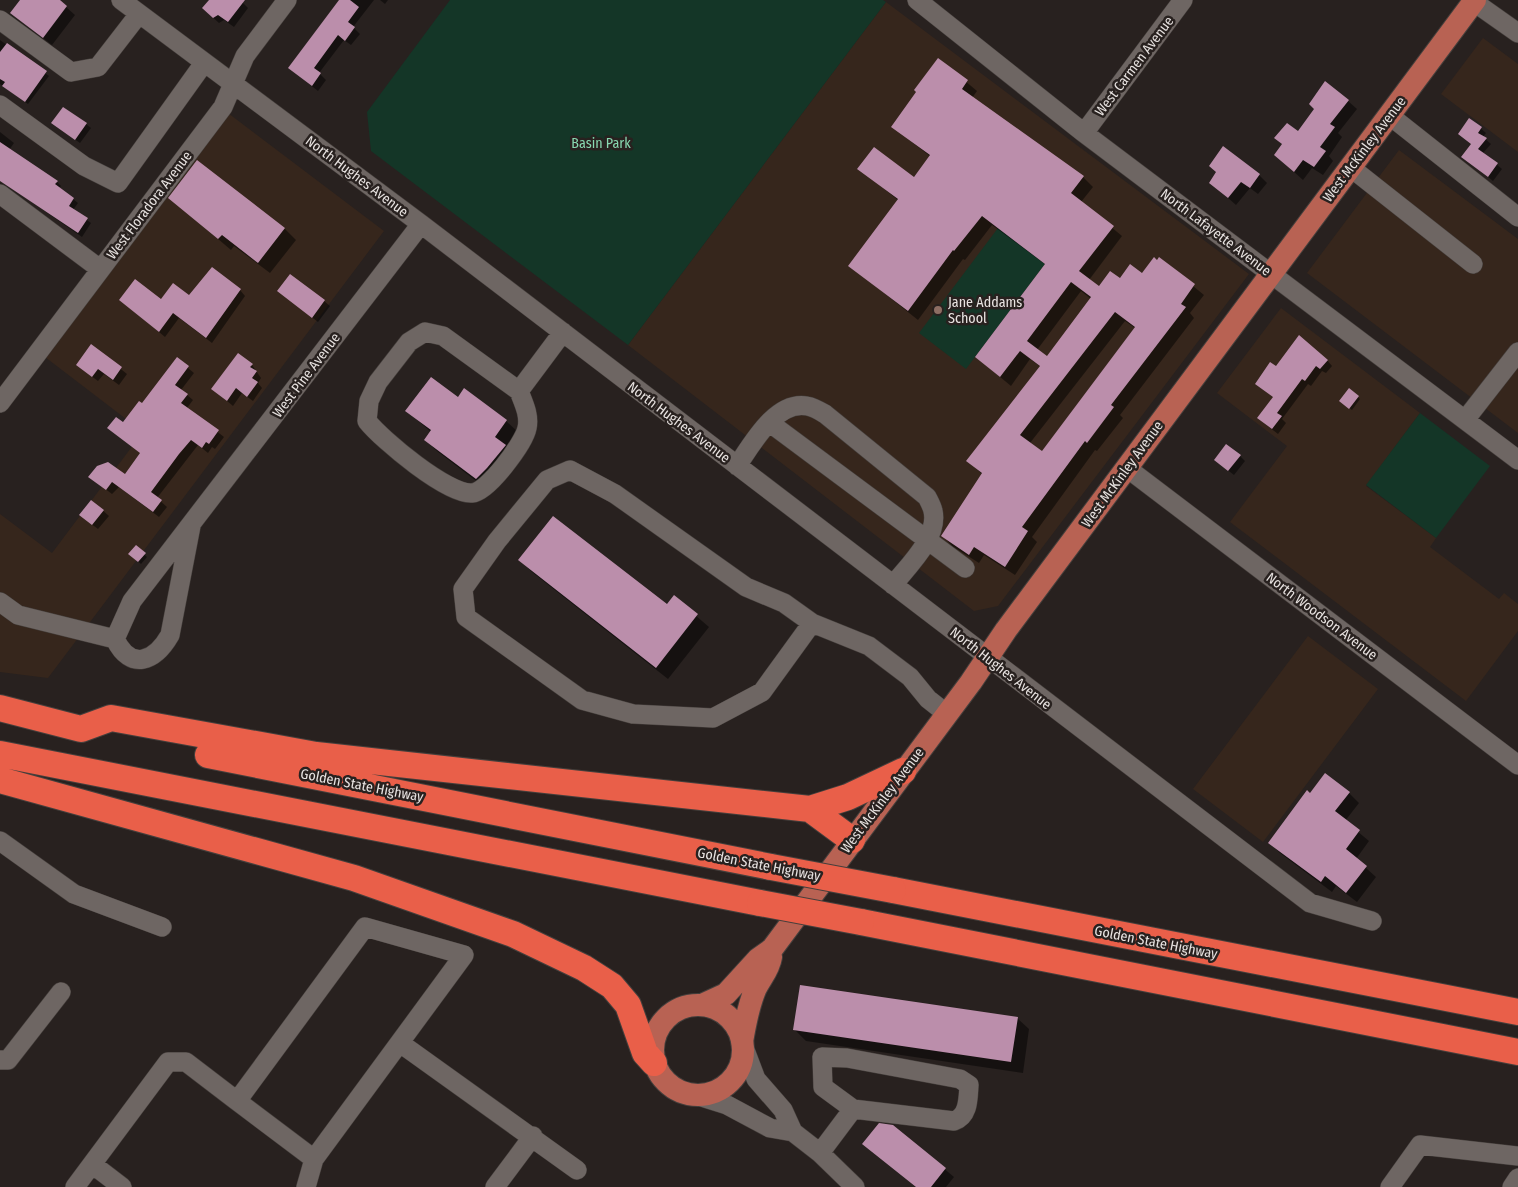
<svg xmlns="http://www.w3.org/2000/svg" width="1518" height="1187" viewBox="0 0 1518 1187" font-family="'Fira Sans Condensed',sans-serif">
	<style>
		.commercial { fill: #36261c }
		.green { fill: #143627 }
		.shadow { fill: #0007; fill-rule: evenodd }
		.building { fill: #bb8eab; fill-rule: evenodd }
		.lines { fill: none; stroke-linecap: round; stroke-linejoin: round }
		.minor-casing { stroke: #453f3c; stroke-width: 20 }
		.major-casing { stroke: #453f3c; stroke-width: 24 }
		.highway-casing { stroke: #453f3c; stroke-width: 28 }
		.minor { stroke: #6e6663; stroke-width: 19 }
		.major { stroke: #b86253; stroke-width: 22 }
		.highway { stroke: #e95f49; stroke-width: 26 }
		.highway-bridge-casing { stroke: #453f3c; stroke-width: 28; stroke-linecap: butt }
		.highway-bridge { stroke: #e95f49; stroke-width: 26 }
		.education-dot { fill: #8d6e63; stroke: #28211f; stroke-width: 2 }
		.labels { text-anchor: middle; stroke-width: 5; stroke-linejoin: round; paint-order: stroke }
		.street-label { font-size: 14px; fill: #e8e3e1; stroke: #28211f }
		.park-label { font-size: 14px; fill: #88d8b1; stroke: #28211f }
		.poi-label { font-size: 14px; fill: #e8e3e1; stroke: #28211f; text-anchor: start }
	</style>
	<rect width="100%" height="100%" fill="#28211f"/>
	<path class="commercial" d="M886 2 1249 274 998 606 974 611 628 345Z
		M1483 38 1518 64V152L1441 94Z
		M228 113 384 231 48 678 0 672V514L52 553 143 432 45 357Z
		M1399 150 1518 239V433L1307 273Z
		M1281 308 1420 413 1366 486 1436 538 1430 547 1499 599 1504 593 1518 604V631L1466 701 1230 522 1287 446 1217 393Z
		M1308 636 1378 689 1263 842 1193 789Z"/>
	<path class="green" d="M450 0H883L886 2 628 345 371 151 367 112Z
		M998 228 1045 264 966 369 919 333Z
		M1420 413 1490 466 1436 538 1366 485Z"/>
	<path class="shadow" d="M21 0H58L75 15 52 45 11 13Z
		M211 0H240L248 8 234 27 224 20 219 23 209 14Z
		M341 0H374L353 27 360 34 351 45 344 40 319 73 326 80 318 91 289 68Z
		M380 0H388L385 4Z
		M0 40 49 76 28 104 0 84Z
		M939 59 977 91 972 98 1083 177 1093 187 1081 202 1122 236 1089 280 1099 288 1142 274 1160 259 1204 295 1190 313 1194 318 1120 415 1123 418 1097 451 1095 450 1032 537 1037 542 1015 575 984 555 979 563 952 546 943 536 983 475 968 461 1041 367 1030 359 1011 386 976 357 1046 265 992 225 965 260 963 259 918 320 850 266 899 201 859 168 913 178 931 157 893 127ZM1081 291 1091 299 1047 358 1037 350ZM1125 321 1135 328 1043 452 1030 443Z
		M1348 101 1357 109 1338 133 1342 137 1329 156 1333 161 1323 175 1312 168 1303 180 1282 161 1283 145 1276 138 1298 132Z
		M1470 119 1486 133 1483 137 1491 144 1483 153 1502 169 1493 181 1463 157 1472 144Z
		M86 124 91 128 80 143 57 127Z
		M0 132 14 143 9 150 57 182 61 186 59 188 78 203 73 210 91 223 82 237 0 180Z
		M1259 175 1267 183 1258 194 1250 188 1236 205 1210 182Z
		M170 198 284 228 296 240 270 273 234 246 231 250Z
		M240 290 245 296 212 343 179 318 165 337 121 300 161 301Z
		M278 291 324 301 330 306 318 322Z
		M91 345 127 374 119 385 104 374 98 381 83 370Z
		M177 359 194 373 181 390 193 400 187 408 224 437 215 449 212 447 208 453 198 445 157 498 167 507 159 517 119 487 112 494 96 482 125 475 141 453 108 428 123 424 142 405Z
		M1327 360 1332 366 1326 373 1322 371 1311 386 1308 384 1282 419 1286 423 1278 434 1264 423 1274 398 1276 368Z
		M252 365 261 378 258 383 262 388 253 401 242 393 233 406 213 389Z
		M464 390 506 421 518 432 488 490 437 451 425 440 431 432 407 411 458 398Z
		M1358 397 1360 399 1352 410 1343 403Z
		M1240 456 1245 461 1234 475 1221 465Z
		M92 501 109 516 98 529 86 520Z
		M136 547 147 557 141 564 130 554Z
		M520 560 667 606 674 597 709 627 668 679 532 572Z
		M1349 793 1359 803 1345 821 1369 841 1356 859 1376 877 1357 902 1336 886 1332 892 1280 853 1270 843 1310 794Z
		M1017 1018 1029 1029 1023 1073 806 1041 795 1030Z
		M893 1126 954 1177 946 1187H916L872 1152Z"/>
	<path class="building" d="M20 0H60L67 6 43 38 10 13Z
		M209 0H245L228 22 218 15 213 18 202 8Z
		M339 0H350L359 7 348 22 355 27 345 41 338 35 314 68 321 73 312 86 288 68Z
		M7 43 47 71 25 102 2 86 5 82 0 79V52Z
		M938 58 968 80 962 89 1084 176 1071 193 1114 226 1079 271 1099 286 1110 271 1120 278 1130 264 1142 273 1154 257 1157 260 1159 257 1195 284 1181 304 1186 307 1111 405 1114 407 1087 443 1085 441 1022 527 1028 531 1005 567 974 547 969 555 941 536 982 473 966 461 1040 366 1020 351 1000 377 975 357 1045 264 982 216 954 251 953 250 908 311 848 266 898 199 857 169 874 147 914 177 930 155 891 127 916 92 914 90ZM1071 282 1091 297 1047 356 1027 341ZM1115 312 1135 327 1042 451 1020 435Z
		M1325 81 1349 100 1330 124 1335 127 1320 147 1326 151 1314 167 1303 160 1294 172 1274 155 1282 144 1274 138 1287 123 1298 131 1314 109 1309 104Z
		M63 107 87 123 75 140 51 123Z
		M1469 118 1482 127 1478 133 1487 138 1478 149 1498 163 1488 177 1461 157 1471 144 1458 134Z
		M0 142 58 181 55 184 74 198 69 206 88 218 78 233 0 181Z
		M1223 146 1260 174 1250 188 1241 182 1228 198 1209 183 1216 172 1209 166Z
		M197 160 285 228 258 263 222 235 218 239 168 198Z
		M212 267 241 289 206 338 173 313 159 332 119 300 135 279 161 299 173 283 189 295Z
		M290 274 325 300 312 318 277 291Z
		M1299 335 1328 360 1320 369 1316 366 1305 381 1302 379 1277 413 1282 416 1272 429 1257 418 1273 397 1255 384 1270 362 1276 366Z
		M91 344 122 367 113 380 98 369 92 377 76 365Z
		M238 353 253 364 250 367 257 371 252 378 258 382 247 397 236 388 227 401 211 389Z
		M177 357 189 366 175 385 188 394 181 403 219 430 209 444 206 442 202 448 191 440 179 454 151 492 162 500 153 512 112 482 106 490 88 477 97 466 108 462 125 474 140 453 107 428 116 417 123 422 139 401 142 403Z
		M431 377 458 397 464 388 507 420 495 437 506 445 487 468 476 479 424 440 431 430 405 411Z
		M1349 388 1359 396 1349 409 1339 401Z
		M1226 444 1241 455 1228 471 1214 460Z
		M91 500 104 510 92 525 79 515Z
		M553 516 667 604 674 595 698 614 656 668 518 560Z
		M136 545 146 553 138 562 128 554Z
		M1325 773 1350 792 1335 811 1360 830 1346 849 1367 866 1346 893 1325 876 1321 882 1268 843 1307 790 1310 793Z
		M800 985 1018 1017 1011 1062 793 1030Z
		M879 1123 893 1125 946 1168 931 1187H916L862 1144Z"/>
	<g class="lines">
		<defs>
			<path id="minor" d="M121 0 421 224 1310 903 1372 921
				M917 0 1084 133 1518 460
				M1474 2 1518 33
				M0 20 71 72 98 67 139 14
				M0 105 84 166 118 183 204 63
				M1389 115 1518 217
				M1084 133 1183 0
				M1350 167 1473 264
				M0 194 100 269
				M519 391 443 336 425 332 409 342 378 382 369 401 367 421C382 440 448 495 472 493 488 492 524 443 527 428 530 415 523 402 519 391L563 332
				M0 403 223 107 245 56 287 0
				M1465 420 1518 352
				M770 423 965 568
				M737 466C752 444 776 400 807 406 813 407 820 411 825 414L927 497C929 501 932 506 933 511 939 537 908 566 893 585
				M1127 468 1518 765
				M191 526 170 635C155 661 131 672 115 639L132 601 421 224
				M0 602 18 615 115 639
				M812 623 762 692 713 718 633 714 582 700 466 617 463 589 497 541 547 480 570 470 615 494 746 587 784 603 812 623 869 646 910 677 928 699 947 714
				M0 841 74 894 162 927
				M742 1042 756 1079 783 1110 793 1132
				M400 1043 577 1170
				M0 1060H8L61 992
				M695 1095 727 1105 770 1128 793 1132 820 1153 855 1187
				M820 1153 853 1109 954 1121C969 1116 968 1098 969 1085L960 1079 847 1058 822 1057 823 1087 853 1109
				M92 1164 122 1187
				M75 1187 168 1062H186L237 1101
				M306 1187 314 1159 464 955 365 927 237 1101 314 1159
				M495 1187 533 1136
				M1390 1187 1420 1145 1518 1156
				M1512 1187 1518 1178"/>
			<path id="major" d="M653 1050a45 45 0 1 1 90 0a45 45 0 1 1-90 0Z
				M702 1005 726 994 758 959 772 949 971 682 1006 630 1475 0
				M742 1042C745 1024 748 1007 755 990 760 979 769 970 771 957"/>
			<path id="highway" d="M0 708 81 729 111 718 316 755 810 809 848 797 903 771
				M0 754 760 903
				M208 755 771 867
				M0 780 354 878 513 934 584 968 612 986 628 1005 645 1053 654 1063
				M810 809 852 840
				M893 890 1518 1012
				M861 922 1518 1052"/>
		</defs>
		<use href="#minor" class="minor-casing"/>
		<use href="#major" class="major-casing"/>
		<use href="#highway" class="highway-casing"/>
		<use href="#minor" class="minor"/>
		<use href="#major" class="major"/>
		<use href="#highway" class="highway"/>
		<defs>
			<path id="highway-bridge" d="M771 867 893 890
				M760 903 861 922"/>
		</defs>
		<use href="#highway-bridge" class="highway-bridge-casing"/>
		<use href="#highway-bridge" class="highway-bridge"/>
	</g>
	<circle class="education-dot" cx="938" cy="310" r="5"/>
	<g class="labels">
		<g class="street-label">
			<text transform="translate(1134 66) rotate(-53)" y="5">West Carmen Avenue</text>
			<text transform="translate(1364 149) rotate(-53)" y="5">West McKinley Avenue</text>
			<text transform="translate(357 176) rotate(37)" y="5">North Hughes Avenue</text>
			<text transform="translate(149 205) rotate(-53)" y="5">West Floradora Avenue</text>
			<text transform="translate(1216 232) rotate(37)" y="5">North Lafayette Avenue</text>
			<text transform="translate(306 375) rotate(-53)" y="5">West Pine Avenue</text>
			<text transform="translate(679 422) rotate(37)" y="5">North Hughes Avenue</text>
			<text transform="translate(1122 474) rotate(-54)" y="5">West McKinley Avenue</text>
			<text transform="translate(1322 616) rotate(37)" y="5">North Woodson Avenue</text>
			<text transform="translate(1001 668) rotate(38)" y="5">North Hughes Avenue</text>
			<text transform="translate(362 785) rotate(11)" y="5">Golden State Highway</text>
			<text transform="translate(882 800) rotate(-53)" y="5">West McKinley Avenue</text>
			<text transform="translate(759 864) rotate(11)" y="5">Golden State Highway</text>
			<text transform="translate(1156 942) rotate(11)" y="5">Golden State Highway</text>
		</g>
		<g class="park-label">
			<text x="601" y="148">Basin Park</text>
		</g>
		<g class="poi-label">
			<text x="948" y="307">Jane Addams<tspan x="948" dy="16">School</tspan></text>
		</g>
	</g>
</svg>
